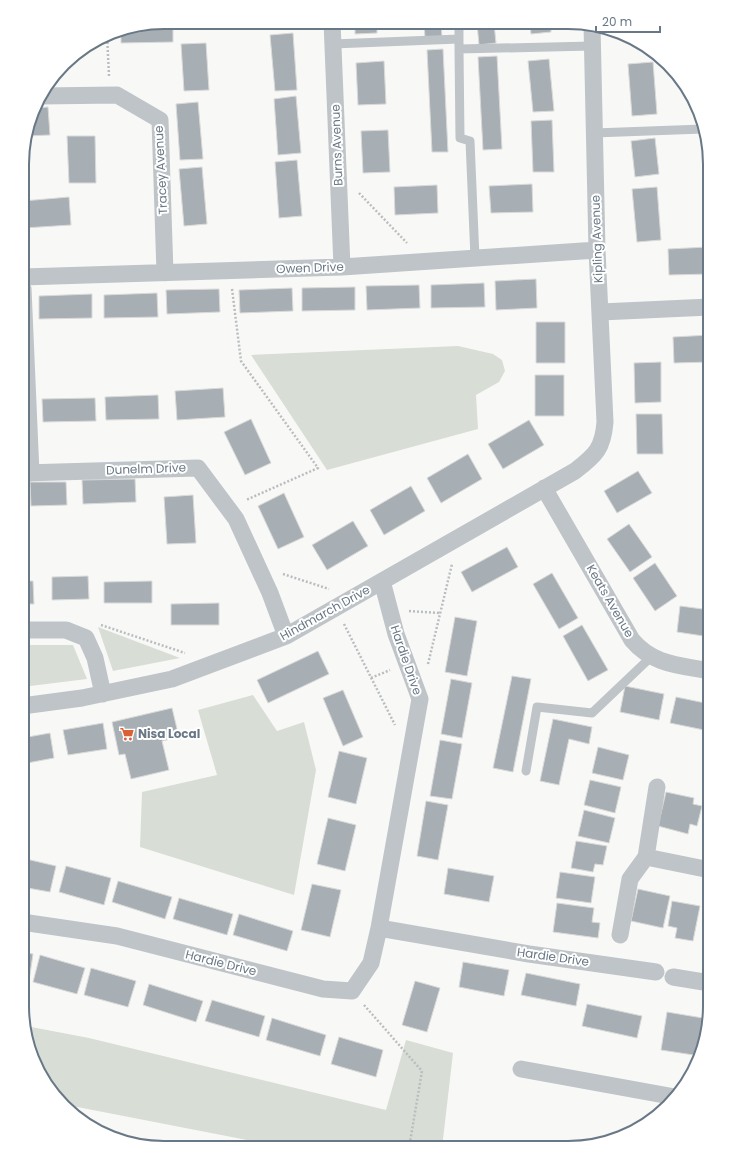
<svg xmlns="http://www.w3.org/2000/svg" width="732" height="1170" viewBox="0 0 732 1170" font-family="Poppins,sans-serif">
	<style>
		.green { fill: #d8ddd6 }
		.building { fill: #a7afb5; stroke: #dadad8 }
		.lines { fill: none; stroke-linecap: round; stroke-linejoin: round }
		.path { stroke: #babdc0; stroke-width: 2.5; stroke-dasharray: 2 2; stroke-linecap: butt }
		.lane { stroke: #bfc4c8; stroke-width: 9 }
		.street { stroke: #bfc4c8; stroke-width: 17 }
		.labels { text-anchor: middle; stroke-width: 4; stroke-linejoin: round; paint-order: stroke }
		.street-label { font-size: 12px; fill: #697886; stroke: #fff }
		.poi-label { font-size: 12px; font-weight: bold; fill: #697886; stroke: #fff; text-anchor: start }
		.rim { fill: none; stroke: #697886; stroke-width: 2 }
	</style>
	<rect width="100%" height="100%" fill="#f8f9f6"/>
	<path class="green" d="M458 346 493 354 502 360 505 371 499 382 476 395 478 429 327 470 251 355Z
		M98 627 180 658 113 671Z
		M22 645H73L87 679 22 687Z
		M253 695 277 731 304 722 316 770 294 895 140 847 142 792 217 775 198 710Z
		M26 1026 89 1038 386 1110 406 1040 453 1053 442 1148 283 1147 67 1105 33 1060Z"/>
	<path class="building" d="M164 22H173V42L121 43V31Z
		M355 23H377V33L355 34Z
		M424 23H441L442 37 425 38Z
		M477 23H494L496 43 479 45Z
		M530 23H551V32L531 34Z
		M293 33 297 90 275 91 270 35Z
		M206 43 209 90 184 91 181 44Z
		M443 49 448 152H432L427 50Z
		M497 56 502 149 483 150 478 57Z
		M549 59 554 111 533 112 528 61Z
		M384 61 386 104 358 105 356 63Z
		M653 62 657 114 632 116 628 64Z
		M296 96 301 153 278 155 274 99Z
		M198 102 203 159 180 160 176 104Z
		M48 107 50 135 26 136 35 108Z
		M552 120 554 172H533L531 121Z
		M388 130 390 172 363 173 361 131Z
		M67 136H95L96 183H69Z
		M655 138 659 174 635 177 631 141Z
		M297 160 302 216 279 218 275 162Z
		M202 167 207 224 184 226 179 169Z
		M532 184 533 212 491 213 489 186Z
		M437 185 438 213 395 215 394 187Z
		M657 187 661 240 637 242 632 189Z
		M69 197 71 225 24 228 23 201Z
		M708 247 709 274 669 275 668 249Z
		M536 279 537 308 496 310 495 281Z
		M484 283 485 307 431 308V285Z
		M419 285 420 308 367 310 366 286Z
		M355 287V310L302 311V288Z
		M292 288 293 311 240 313 239 290Z
		M219 289 220 312 167 314 166 290Z
		M157 293 158 317 104 318V295Z
		M92 294V318L39 319V296Z
		M536 322H565V363H536Z
		M710 335V362L674 363 673 337Z
		M661 362V402L635 403 634 363Z
		M535 375H564V416H535Z
		M223 388 225 417 177 420 175 391Z
		M158 395 159 419 106 420 105 397Z
		M95 398 96 421 43 422 42 399Z
		M636 414H662L663 454H637Z
		M251 419 271 463 245 475 224 432Z
		M529 420 544 445 503 469 488 444Z
		M468 454 482 479 441 503 427 478Z
		M638 471 652 493 617 513 604 491Z
		M135 479 136 502 83 504 82 480Z
		M30 482H66L67 505 31 506Z
		M411 486 425 511 384 535 370 510Z
		M284 493 304 537 278 549 258 506Z
		M193 495 196 543 167 544 164 497Z
		M353 521 368 546 327 570 312 545Z
		M629 524 652 557 630 572 607 539Z
		M507 547 518 567 472 592 461 572Z
		M655 563 677 596 655 611 633 578Z
		M552 573 578 618 559 629 533 584Z
		M88 576 89 599 52 600V577Z
		M23 581H33L34 604H23Z
		M152 581V603H104V582Z
		M219 603V625H171V604Z
		M680 606 710 610V637L677 632Z
		M455 617 477 621 467 676 445 672Z
		M582 625 608 670 588 681 563 636Z
		M318 651 329 674 268 703 257 680Z
		M512 676 531 679 513 772 493 768Z
		M451 679 472 683 462 738 441 734Z
		M625 686 664 694 659 720 620 712Z
		M343 690 363 737 343 746 323 698Z
		M676 697 710 704 709 731 670 723Z
		M172 708 179 737 162 741 169 770 131 779 125 754 119 755 112 722Z
		M553 719 592 727 589 744 569 739 559 785 540 781Z
		M103 723 107 749 68 755 63 730Z
		M50 733 54 758 22 764V738Z
		M440 740 462 744 452 799 430 796Z
		M598 747 629 755 623 780 592 773Z
		M339 751 367 758 356 804 328 797Z
		M590 780 621 787 615 813 584 805Z
		M666 792 694 798 693 804 702 806 697 826 690 824 688 834 658 826Z
		M708 799H710V831L704 830Z
		M426 801 448 805 438 860 417 856Z
		M584 810 615 818 609 843 578 836Z
		M328 818 356 825 345 871 317 864Z
		M576 841 607 846 603 865 595 864 593 872 571 868Z
		M22 858 56 866 50 892 22 887Z
		M66 866 111 878 104 905 59 892Z
		M448 868 494 876 489 902 444 894Z
		M560 872 595 877 591 903 556 898Z
		M118 881 172 897 165 919 112 902Z
		M312 884 341 890 330 937 301 930Z
		M638 889 670 896 663 928 631 921Z
		M179 898 233 914 227 935 173 919Z
		M672 901 700 906 693 941 675 938 677 928 668 926Z
		M557 903 594 908 592 922 600 923 598 938 553 932Z
		M239 914 293 931 287 951 233 935Z
		M22 952 33 954 29 981 22 980Z
		M40 955 85 968 77 994 33 982Z
		M463 962 509 970 504 996 459 987Z
		M91 968 136 981 128 1007 84 995Z
		M526 973 580 984 576 1006 521 995Z
		M415 981 440 988 427 1032 402 1025Z
		M149 984 203 1001 196 1022 143 1005Z
		M212 1000 265 1016 259 1037 205 1021Z
		M587 1004 642 1016 637 1038 582 1026Z
		M667 1012 709 1019 700 1056 661 1050Z
		M272 1018 326 1035 320 1056 266 1040Z
		M339 1037 383 1050 376 1077 331 1064Z"/>
	<g class="lines">
		<path class="path" d="M107 34 109 76
			M359 193 407 243
			M232 289 241 361 318 468 246 500
			M283 574 329 589
			M409 611 440 613
			M344 624 395 725
			M101 625 185 653
			M428 664 452 564
			M371 678 390 670
			M364 1005 422 1071 409 1148"/>
		<path class="lane" d="M459 24V49L592 46
			M333 44 459 39
			M459 49 460 138 470 141 475 258
			M594 133 703 129
			M526 771 537 707 592 713 651 657"/>
		<path class="street" d="M332 22 342 267
			M41 96 117 95 160 120 165 273
			M23 277 342 267 597 250
			M23 288 31 473
			M601 312 710 307
			M23 473 198 468 236 519 270 593 286 636
			M544 488 632 640C653 665 679 665 710 671
			M23 630H66L86 638 95 658 103 694
			M22 706 82 698 172 679 286 636 575 471C596 455 603 448 605 422L597 250 592 25
			M646 857 710 870
			M22 922 117 936 323 989 352 991 371 963 379 928 529 954 656 972
			M379 928 420 699 396 634 382 581
			M620 935 630 879 646 857 657 787
			M673 977 710 983
			M521 1069 675 1097"/>
	</g>
	<defs>
		<symbol id="supermarket-bare" viewBox="-9 -9 18 18"><path d="M-6-5.5h2.5l.6 2H6L4.5 2H-2.5L-4.4-4H-6ZM-1.5 3.2a1.3 1.3 0 1 0 .1 0ZM3 3.2a1.3 1.3 0 1 0 .1 0Z" fill="#da6135" stroke="#fff" stroke-width="2.5" paint-order="stroke"/></symbol>
	</defs>
	<g fill-rule="evenodd">
		<use href="#supermarket-bare" x="117" y="724" width="20" height="20"/>
	</g>
	<g class="labels">
		<g class="street-label">
			<text transform="translate(337 145) rotate(-92)" y="4">Burns Avenue</text>
			<text transform="translate(161 170) rotate(-93)" y="4">Tracey Avenue</text>
			<text transform="translate(597 239) rotate(-92)" y="4">Kipling Avenue</text>
			<text transform="translate(310 268) rotate(-2)" y="4">Owen Drive</text>
			<text transform="translate(146 469) rotate(-2)" y="4">Dunelm Drive</text>
			<text transform="translate(610 601) rotate(60)" y="4">Keats Avenue</text>
			<text transform="translate(325 613) rotate(-29)" y="4">Hindmarch Drive</text>
			<text transform="translate(406 660) rotate(71)" y="4">Hardie Drive</text>
			<text transform="translate(553 957) rotate(8)" y="4">Hardie Drive</text>
			<text transform="translate(221 963) rotate(14)" y="4">Hardie Drive</text>
		</g>
		<g class="poi-label">
			<text x="138" y="738">Nisa Local</text>
		</g>
	</g>
	<path d="M0 0H732V1170H0ZM164 29H568A135 135 0 0 1 703 164V1006A135 135 0 0 1 568 1141H164A135 135 0 0 1 29 1006V164A135 135 0 0 1 164 29Z" fill="#fff" fill-rule="evenodd"/>
	<path class="rim" d="M164 29H568A135 135 0 0 1 703 164V1006A135 135 0 0 1 568 1141H164A135 135 0 0 1 29 1006V164A135 135 0 0 1 164 29Z"/>
	<path d="M596 26v6h64v-6" fill="none" stroke="#697886" stroke-width="2"/>
	<text x="602" y="26" font-size="12" fill="#697886" stroke="#ffffff" stroke-width="3" paint-order="stroke">20 m</text>
</svg>
